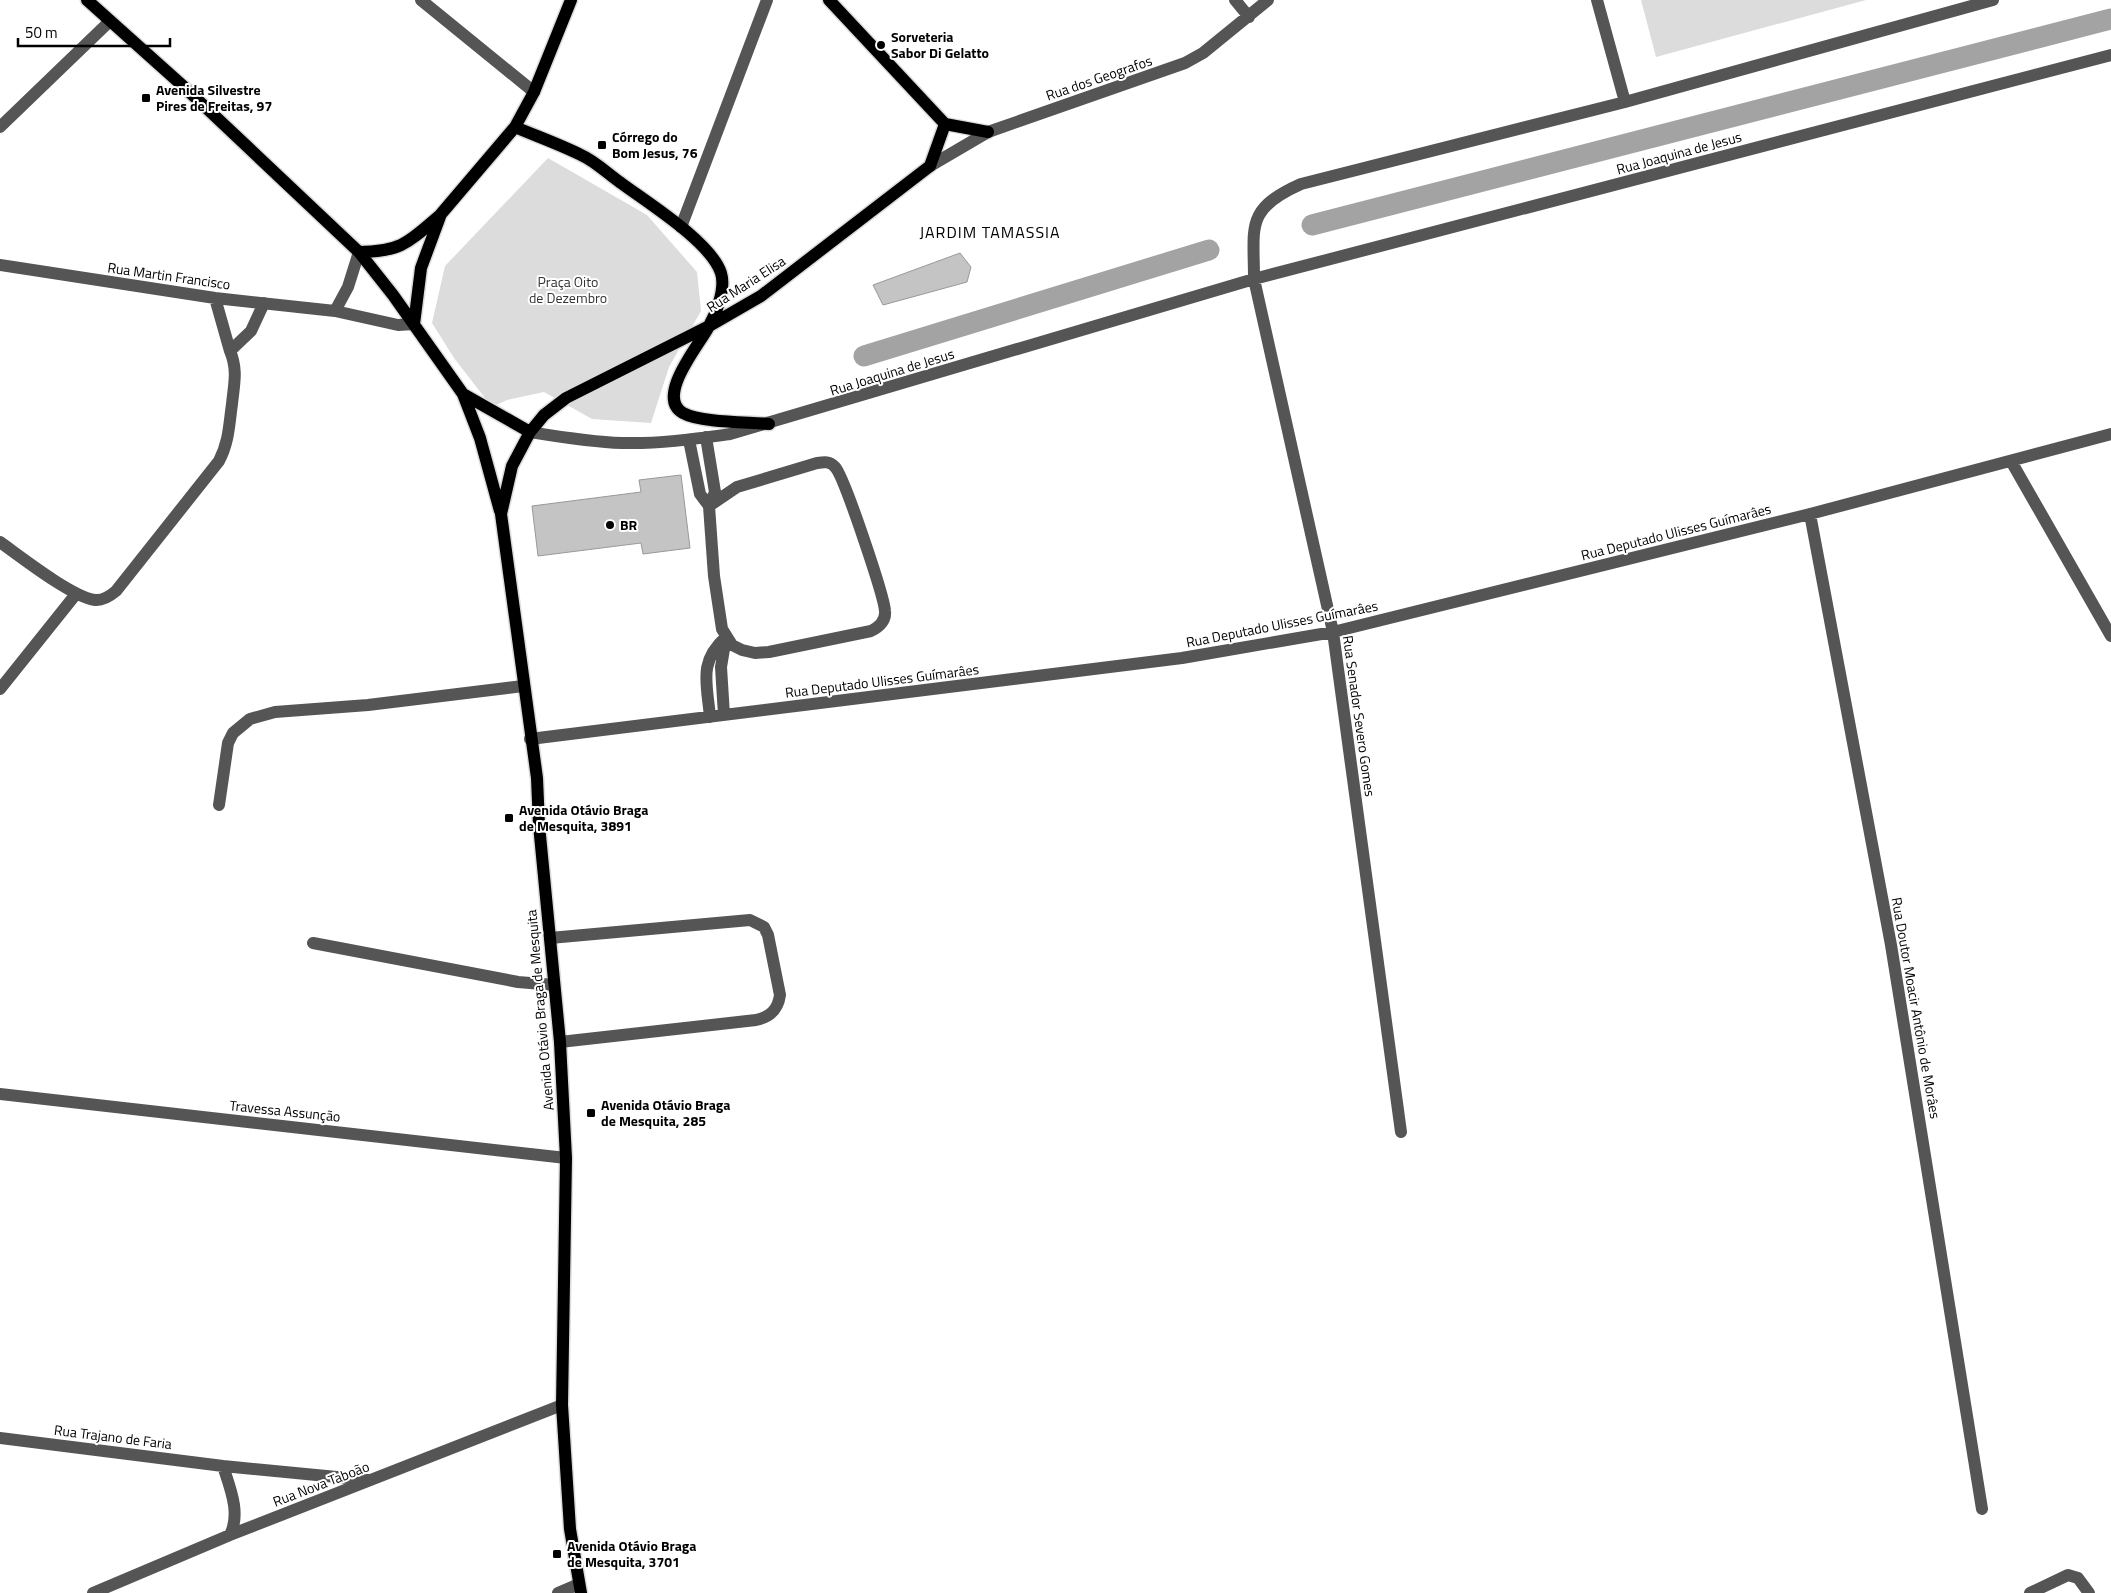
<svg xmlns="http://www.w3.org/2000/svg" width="2111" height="1593" viewBox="0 0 2111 1593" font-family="'Titillium Web',sans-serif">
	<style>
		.green { fill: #dcdcdc }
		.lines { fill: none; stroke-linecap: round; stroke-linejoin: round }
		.canal { stroke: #a3a3a3; stroke-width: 21 }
		.building { fill: #c4c4c4; stroke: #999 }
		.major-casing { stroke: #dbdbdb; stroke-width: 15 }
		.minor { stroke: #555; stroke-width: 12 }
		.major { stroke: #000; stroke-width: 12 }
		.poi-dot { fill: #000; stroke: #fff; stroke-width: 2 }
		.labels { text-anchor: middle; stroke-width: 4; stroke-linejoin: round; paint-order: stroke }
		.poi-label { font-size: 14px; font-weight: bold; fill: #000; stroke: #fff; text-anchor: start }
		.street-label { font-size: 14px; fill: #000; stroke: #fff }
		.park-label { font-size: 14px; fill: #333; stroke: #fff }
		.quarter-label { font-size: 16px; letter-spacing: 1px; fill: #000; stroke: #fff }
	</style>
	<rect width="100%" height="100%" fill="#fff"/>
	<path class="green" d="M1641 0H1866L1656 57Z
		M548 158 647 215 697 272 701 311 669 367 651 423 592 419 544 392 507 400 492 407 454 358 432 323 445 266Z"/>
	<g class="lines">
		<path class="canal" d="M1312 225 2111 19
			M864 356 1209 250"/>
	</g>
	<path class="building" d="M960 253 971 267 967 282 883 305 873 285Z
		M681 475 690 548 643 554 641 543 538 556 532 506 641 492 639 480Z"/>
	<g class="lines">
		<defs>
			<path id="major" d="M87 0 183 86 359 252 393 295 463 394 480 438 500 511
				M829 0 945 124
				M945 124 988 132
				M515 127C536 136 559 144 581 155 595 161 608 174 621 183 648 203 711 242 721 273 726 289 716 314 708 328 699 345 655 397 683 413 701 423 748 422 769 424
				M359 252C401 252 409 242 439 216
				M414 324 421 268 441 214 515 127 534 92 571 0
				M463 394 530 432
				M581 1593 570 1529 562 1405 566 1158 560 1042 539 825 537 778 501 514 512 466 530 432 544 415 566 398 709 326 761 296 930 166 945 124"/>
		</defs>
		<use href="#major" class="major-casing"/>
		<path class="minor" d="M421 0 534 92
			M1235 0 1249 17
			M1597 0 1625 102
			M0 127 110 21
			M930 166 988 132 1185 63 1203 53 1268 0
			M681 227 767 0
			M0 265 215 298 335 311 398 325 414 324
			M215 298 230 351
			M335 311 348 287 359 252
			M530 432C561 437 591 442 622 443 659 444 694 439 730 434L1254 279 2111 55
			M706 437 715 492 709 506 714 576 722 629 732 645 742 650 755 653 769 652 871 631C879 627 886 621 885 611 884 596 844 476 835 467 830 461 824 462 817 463L737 487 709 506
			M689 440 700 494 709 506
			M2011 461 2111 636
			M1810 514 1891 945 1982 1509
			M0 542C21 557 72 597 95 600 103 601 110 596 116 591L219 461C229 442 229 425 232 404 234 384 238 370 230 351L251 331 264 303
			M0 689 76 594
			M724 715 721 667 726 637
			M710 717C707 683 698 662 726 637
			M530 739 1182 658 1333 632 1810 514 2111 434
			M219 805 228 743 233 733 250 719 275 712 368 705 523 686
			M550 938 750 920 764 927 768 935 780 995C778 1010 770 1017 756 1020L560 1042
			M313 943 518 982 554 985
			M0 1094 566 1158
			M1401 1132 1333 632 1254 279C1254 226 1245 209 1301 184L1625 102 1993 0
			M0 1438 223 1466 368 1480
			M223 1466C230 1488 241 1513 230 1535
			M93 1593 230 1535 562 1405
			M558 1593 579 1584
			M2030 1593 2068 1575 2078 1578 2089 1593"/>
		<use href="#major" class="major"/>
	</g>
	<g class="poi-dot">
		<circle cx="881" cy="45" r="5"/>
		<rect x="141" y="93" width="10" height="10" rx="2.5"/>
		<rect x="597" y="140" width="10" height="10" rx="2.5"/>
		<circle cx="610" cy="525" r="5"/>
		<rect x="504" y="813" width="10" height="10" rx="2.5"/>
		<rect x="586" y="1108" width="10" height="10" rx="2.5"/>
		<rect x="552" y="1549" width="10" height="10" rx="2.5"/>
	</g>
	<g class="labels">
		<g class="poi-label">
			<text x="891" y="42">Sorveteria<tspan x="891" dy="16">Sabor Di Gelatto</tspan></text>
			<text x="156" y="95">Avenida Silvestre<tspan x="156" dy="16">Pires de Freitas, 97</tspan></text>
			<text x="612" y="142">Córrego do<tspan x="612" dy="16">Bom Jesus, 76</tspan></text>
			<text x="620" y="530">BR</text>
			<text x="519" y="815">Avenida Otávio Braga<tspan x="519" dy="16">de Mesquita, 3891</tspan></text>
			<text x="601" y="1110">Avenida Otávio Braga<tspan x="601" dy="16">de Mesquita, 285</tspan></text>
			<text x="567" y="1551">Avenida Otávio Braga<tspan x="567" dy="16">de Mesquita, 3701</tspan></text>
		</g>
		<g class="street-label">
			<text transform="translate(1099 78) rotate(-19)" y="5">Rua dos Geografos</text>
			<text transform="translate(1679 153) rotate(-15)" y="5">Rua Joaquina de Jesus</text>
			<text transform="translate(169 276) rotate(8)" y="5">Rua Martin Francisco</text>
			<text transform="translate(746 284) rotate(-33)" y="5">Rua Maria Elisa</text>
			<text transform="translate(892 372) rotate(-17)" y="5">Rua Joaquina de Jesus</text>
			<text transform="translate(1676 532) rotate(-14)" y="5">Rua Deputado Ulisses Guímarâes</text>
			<text transform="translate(1282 624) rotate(-11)" y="5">Rua Deputado Ulisses Guímarâes</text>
			<text transform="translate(882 681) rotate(-7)" y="5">Rua Deputado Ulisses Guímarâes</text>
			<text transform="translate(1359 716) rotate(82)" y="5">Rua Senador Severo Gomes</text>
			<text transform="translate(1916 1008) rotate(80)" y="5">Rua Doutor Moacir Antônio de Morâes</text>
			<text transform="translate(540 1010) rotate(-95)" y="5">Avenida Otávio Braga de Mesquita</text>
			<text transform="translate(285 1111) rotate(6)" y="5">Travessa Assunção</text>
			<text transform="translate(113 1437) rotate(7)" y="5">Rua Trajano de Faria</text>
			<text transform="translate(321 1484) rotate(-21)" y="5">Rua Nova Taboão</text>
		</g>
		<g class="park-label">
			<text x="568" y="287">Praça Oito<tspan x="568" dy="16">de Dezembro</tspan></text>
		</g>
		<g class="quarter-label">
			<text x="990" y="238">JARDIM TAMASSIA</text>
		</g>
	</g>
	<path d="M18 38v8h152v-8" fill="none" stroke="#000000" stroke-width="2.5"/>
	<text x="25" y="38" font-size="15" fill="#000000" stroke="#ffffff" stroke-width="4" paint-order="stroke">50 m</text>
</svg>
